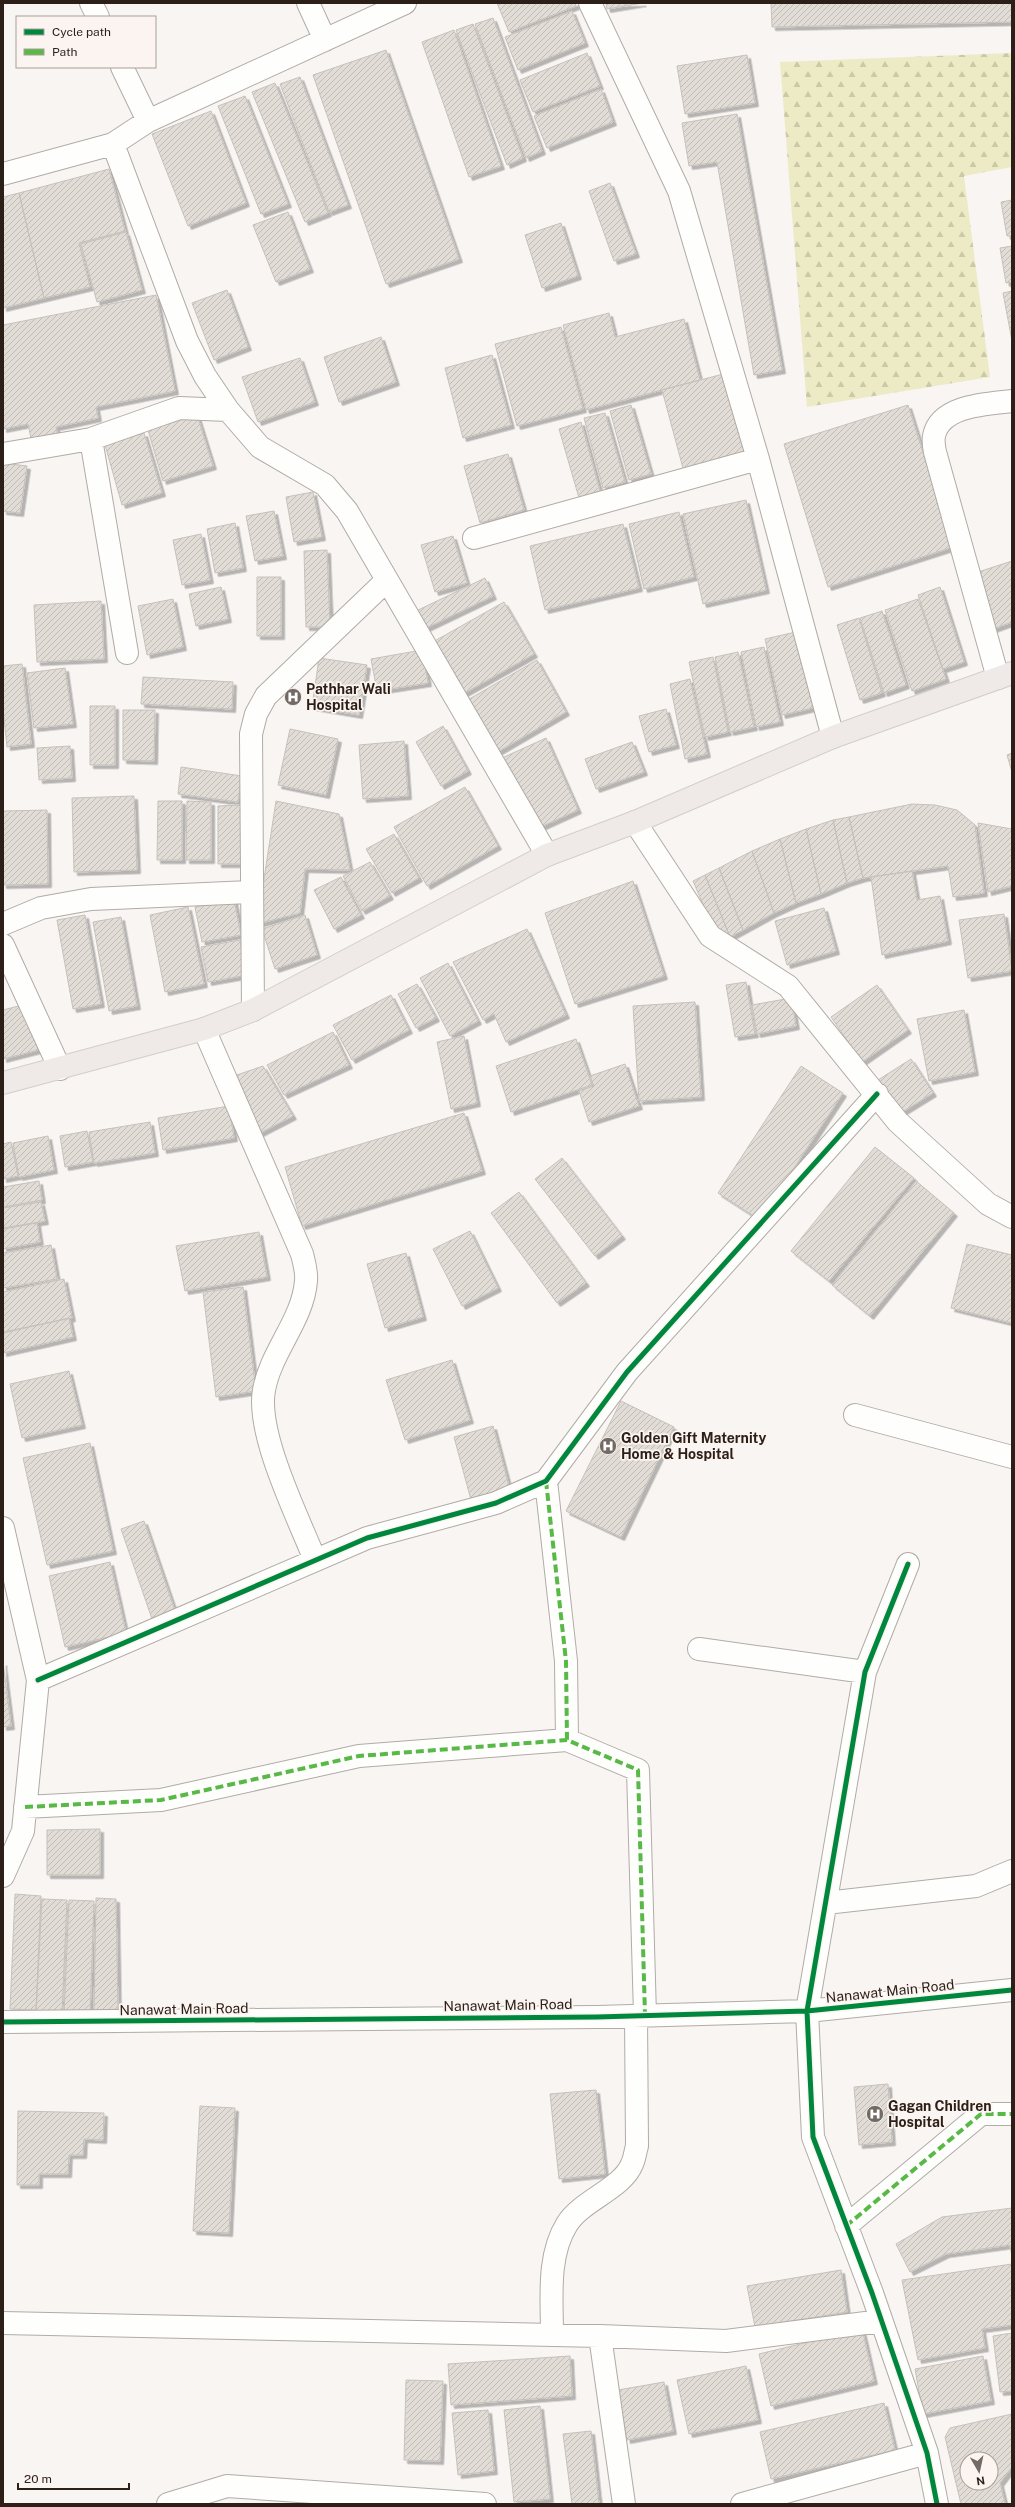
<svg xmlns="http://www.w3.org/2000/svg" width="1015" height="2507" viewBox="0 0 1015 2507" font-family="'Public Sans',sans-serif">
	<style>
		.forest { fill: url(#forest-firs) }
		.building { fill: url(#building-hatch); stroke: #c6c1ba; fill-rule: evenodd; filter: url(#shadow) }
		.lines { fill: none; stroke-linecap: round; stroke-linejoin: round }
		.minor-casing { stroke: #b2aba6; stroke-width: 24 }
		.major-casing { stroke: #d2cecd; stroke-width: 24 }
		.minor { stroke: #fefefd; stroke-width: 22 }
		.major { stroke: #efe9e8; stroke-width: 22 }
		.quiet { stroke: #58b947; stroke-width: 4; stroke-dasharray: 8 4; stroke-linecap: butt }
		.cycleway-casing { stroke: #fbf4f0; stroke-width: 8 }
		.cycleway { stroke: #00873e; stroke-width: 5 }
		.labels { text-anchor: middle; stroke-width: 3.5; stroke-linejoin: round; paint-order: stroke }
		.poi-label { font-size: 14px; font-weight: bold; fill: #2c1f18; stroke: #fbf4f0; text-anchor: start }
		.street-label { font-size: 14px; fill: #2c1f18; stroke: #fbf4f0 }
	</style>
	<defs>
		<pattern id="forest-firs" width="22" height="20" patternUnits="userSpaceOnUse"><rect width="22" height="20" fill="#edebc5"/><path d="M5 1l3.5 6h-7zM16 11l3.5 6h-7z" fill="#cbc9a8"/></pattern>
		<pattern id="building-hatch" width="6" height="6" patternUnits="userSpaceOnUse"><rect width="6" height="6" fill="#e1dcd5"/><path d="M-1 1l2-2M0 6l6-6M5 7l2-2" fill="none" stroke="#c1bcb6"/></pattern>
		<filter id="shadow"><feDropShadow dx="3.5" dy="3.5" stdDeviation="0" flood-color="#0004"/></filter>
	</defs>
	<rect width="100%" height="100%" fill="#f8f5f3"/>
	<path class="forest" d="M1012 53V167L964 176 990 377 807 407 780 62Z"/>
	<path class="building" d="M497 3H575L576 6 509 32Z
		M606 3H643L607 9Z
		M771 3H1012V22L772 27Z
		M572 11 585 43 518 70 505 37Z
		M493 18 542 151 526 158 475 24Z
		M473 24 523 158 507 165 456 30Z
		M454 30 501 166 469 177 422 42Z
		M386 50 459 259 386 284 313 75Z
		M587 53 600 86 533 112 520 80Z
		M747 55 755 103 685 114 677 66Z
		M300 77 348 205 329 212 280 84Z
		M275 83 328 213 305 222 252 92Z
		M601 89 613 122 547 148 534 116Z
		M245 96 288 204 261 214 218 106Z
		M211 111 246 203 188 226 152 134Z
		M737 114 782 370 754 375 717 162 689 166 682 123Z
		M109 169 125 231 79 243 90 287 44 298 19 193Z
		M610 183 636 254 614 261 589 191Z
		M19 193 44 298 3 308V197Z
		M1012 200V236H1007L1001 202Z
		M288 212 310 269 276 282 253 225Z
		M561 223 578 276 542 288 525 235Z
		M126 232 142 290 97 302 81 244Z
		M1012 246V282L1006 283 1000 248Z
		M227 290 248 347 214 360 192 303Z
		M1012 291V341L1003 293Z
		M156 295 175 391 96 407 98 418 56 427 58 438 32 443 28 424 3 429V325Z
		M609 313 615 337 684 319 700 380 586 410 563 325Z
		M561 327 583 409 517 426 495 344Z
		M381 337 396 382 339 402 324 357Z
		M492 355 511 425 463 438 445 368Z
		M300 358 315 402 258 422 242 377Z
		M727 373 749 455 684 472 662 390Z
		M631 405 651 474 629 480 610 411Z
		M908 405 953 547 828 587 784 444Z
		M605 413 625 482 603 488 584 418Z
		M197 415 213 466 163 481 148 430Z
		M581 422 600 491 579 498 559 429Z
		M144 433 162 493 122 505 105 445Z
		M508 454 524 510 480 523 464 466Z
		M3 463 27 466 20 513 3 511Z
		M313 492 322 537 294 542 286 497Z
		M746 500 766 590 703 604 683 514Z
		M274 511 283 556 255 561 246 516Z
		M679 512 694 577 644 589 629 524Z
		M235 523 243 568 215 573 207 529Z
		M623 524 639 588 545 610 530 546Z
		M201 534 210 580 182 585 173 540Z
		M453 536 467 583 435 592 421 545Z
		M327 550 330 627H306L304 551Z
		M1012 561V622L993 629 975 573Z
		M257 577H281V636H257Z
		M485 578 493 596 422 630 414 612Z
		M221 587 228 619 196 626 189 594Z
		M940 587 964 662 943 669 918 595Z
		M173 599 183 647 147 655 138 606Z
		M918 599 946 679 912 691 885 610Z
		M101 601 104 659 37 662 34 605Z
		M504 602 534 654 461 695 431 643Z
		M882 611 906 685 884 693 860 618Z
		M859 618 882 693 860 700 837 625Z
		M800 631 817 707 782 715 765 639Z
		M764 647 780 722 756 727 741 652Z
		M422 650 428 683 377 691 371 659Z
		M738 652 754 727 730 732 715 657Z
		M713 657 728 732 705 737 689 662Z
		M319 658 367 665 359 715 312 707Z
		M537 660 566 712 494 754 464 702Z
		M22 664 31 744 7 747 3 709V666Z
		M65 668 73 724 34 728 27 673Z
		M143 677 233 682 232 709 141 704Z
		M690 679 707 754 685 759 670 684Z
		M90 706H115V765H90Z
		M666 709 676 745 649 752 639 716Z
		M123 710H155L154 761 123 760Z
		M443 726 468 771 441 786 416 742Z
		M290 729 338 739 326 795 278 785Z
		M546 738 578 810 534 830 502 758Z
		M404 741 408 796 363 799 359 745Z
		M632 742 644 772 596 789 585 759Z
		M70 746 72 778 39 780 37 748Z
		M1012 753V772L1007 755Z
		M181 767 242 776 238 802 178 794Z
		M465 787 498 846 427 886 394 827Z
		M134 796 137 870 74 872 72 798Z
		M158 801H182V860H157Z
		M187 801 211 802V860H186Z
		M276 801 339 814 350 870 305 869 300 913 257 924Z
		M912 804 935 805 957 810 975 825 984 893 953 897 948 866 863 878 849 817Z
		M242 805V864H218V806Z
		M47 810 48 884 3 885V811Z
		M849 817 863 878 847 883 833 820Z
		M833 820 847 883 821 894 806 829Z
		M978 823 1012 829V886L988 892Z
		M806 829 821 894 796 903 780 839Z
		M394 834 419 878 392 893 366 849Z
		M780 839 796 903 774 913 752 851Z
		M752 851 774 913 743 930 719 868Z
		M370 862 390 896 362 911 343 876Z
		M719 868 743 930 730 937 705 875Z
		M912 871 917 900 940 896 948 941 882 955 871 877Z
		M705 875 730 937 719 942 693 881Z
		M341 877 361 915 334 929 314 890Z
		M633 881 664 976 575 1004 545 913Z
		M234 900 241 935 202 942 195 907Z
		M188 907 204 984 165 992 150 915Z
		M824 908 836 951 787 965 775 921Z
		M1004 914 1012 971 968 978 959 920Z
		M85 915 101 1004 73 1009 57 920Z
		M305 915 317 955 275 969 262 929Z
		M121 917 137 1006 109 1011 93 922Z
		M527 929 566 1015 506 1042 494 1014 483 1020 453 962Z
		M240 940 247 975 208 982 201 947Z
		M448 963 478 1021 450 1036 420 978Z
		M746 982 755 1034 735 1037 726 985Z
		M417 984 436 1018 416 1028 398 994Z
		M877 985 908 1030 862 1062 831 1017Z
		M391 995 409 1030 352 1060 333 1025Z
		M791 998 796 1026 757 1034 752 1005Z
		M695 1002 701 1097 639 1101 633 1006Z
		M26 1004 38 1050 3 1059V1010Z
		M964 1010 975 1072 929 1081 917 1019Z
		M333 1032 349 1065 284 1095 267 1065Z
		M464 1036 477 1103 451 1109 437 1042Z
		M576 1039 592 1085 511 1112 496 1066Z
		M911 1059 933 1093 899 1114 878 1080Z
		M625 1064 639 1106 589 1122 579 1091 594 1086 590 1076Z
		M263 1066 293 1116 260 1133 231 1077Z
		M801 1066 843 1093 760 1220 718 1193Z
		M229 1106 234 1138 163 1150 158 1118Z
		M464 1113 482 1171 302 1226 285 1167Z
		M150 1122 155 1153 94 1163 89 1132Z
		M87 1131 93 1162 65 1167 60 1136Z
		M48 1136 54 1170 19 1177 13 1143Z
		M11 1142 18 1176 3 1179V1144Z
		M875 1147 914 1178 829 1281 791 1251Z
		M562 1158 622 1236 595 1256 535 1179Z
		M39 1181 42 1200 3 1207V1187Z
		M916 1181 954 1213 870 1316 832 1285Z
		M519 1192 586 1283 557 1303 491 1213Z
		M41 1202 45 1221 3 1228V1208Z
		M37 1223 40 1242 3 1249V1229Z
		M470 1231 498 1288 462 1306 433 1249Z
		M259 1232 267 1277 185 1291 176 1246Z
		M967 1244 1012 1255V1323L951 1308Z
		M51 1245 57 1279 3 1288V1253Z
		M406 1253 423 1317 385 1328 367 1264Z
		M64 1279 72 1318 3 1332V1292Z
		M243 1287 256 1391 216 1397 203 1292Z
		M69 1318 73 1337 3 1353V1333Z
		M452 1360 470 1420 405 1440 386 1380Z
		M69 1371 82 1425 22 1438 10 1384Z
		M621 1401 674 1427 621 1537 566 1511Z
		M493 1426 510 1490 471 1500 454 1437Z
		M90 1443 113 1551 47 1565 23 1458Z
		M144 1521 175 1611 152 1619 121 1529Z
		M110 1562 126 1633 65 1647 49 1576Z
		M3 1662 11 1726 3 1727Z
		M100 1829V1875H47V1830Z
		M15 1894 41 1896 36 2010 10 2009Z
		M96 1898 116 1899 118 2014H94Z
		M42 1899 67 1900 62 2014 36 2013Z
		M69 1900 94 1901 90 2016 64 2015Z
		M888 2084 892 2142 859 2145 854 2087Z
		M596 2090 605 2174 559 2179 550 2094Z
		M200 2106 235 2108 229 2233 193 2231Z
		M18 2111 104 2113 103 2140 84 2139 83 2155H69L68 2174H39V2185H17Z
		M1012 2208V2257L1010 2245 946 2254 910 2272 896 2244 942 2217Z
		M1012 2264V2325L982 2329 985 2348 918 2360 902 2280Z
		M841 2270 847 2312 755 2327 747 2286Z
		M862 2329 874 2381 771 2406 759 2354Z
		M1012 2333V2391L1000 2392 993 2336Z
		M570 2356 572 2396 451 2405 448 2364Z
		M983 2356 991 2401 923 2414 915 2369Z
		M746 2366 758 2420 689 2434 677 2380Z
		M406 2380 443 2381 440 2461 404 2460Z
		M664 2382 673 2431 627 2440 618 2390Z
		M884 2403 895 2450 771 2479 760 2432Z
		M540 2406 550 2499 514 2502 504 2410Z
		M488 2410 494 2471 458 2475 452 2413Z
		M1012 2414V2467L1000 2483 1005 2504H961L945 2437 950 2428ZM967 2459H991V2483H967Z
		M591 2431 599 2504H572L563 2434Z"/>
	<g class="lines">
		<defs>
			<path id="minor" d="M91 3 98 17
				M308 3 325 40
				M590 3 679 191 758 459 833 737
				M122 67 148 121
				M113 144 187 341 205 376 228 410 260 447 325 485 347 511 547 855
				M3 174 113 144 148 121 405 3
				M91 439 127 653
				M3 454 91 439 179 408 228 410
				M474 538 758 459
				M998 678 935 452C934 447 933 441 934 436 940 405 987 404 1012 401
				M635 822 710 936 788 986 898 1122 988 1204 1012 1217
				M3 924 41 908 91 899 250 892
				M3 945 60 1069
				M253 1010 251 734 256 714 266 696 386 581
				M204 1029 302 1254C304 1262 307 1272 306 1281 303 1320 271 1351 264 1390 256 1434 298 1517 315 1560
				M855 1415 1012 1457
				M546 1481 566 1661 567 1740
				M3 1528 38 1680 23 1831 3 1876
				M908 1564 865 1672 807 2011 813 2137 872 2293 927 2453 937 2504
				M699 1649 865 1672
				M38 1680 367 1538 496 1503 546 1481 627 1372 877 1094
				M25 1807 161 1800 359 1756 567 1740 638 1770 645 2015
				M826 1903 976 1886 1012 1871
				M3 2022 597 2017 807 2011 1012 1990
				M846 2226 981 2114H1012
				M3 2323 600 2336 726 2341 881 2321
				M552 2335C552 2298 547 2256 567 2224 582 2200 622 2189 632 2164 635 2158 635 2152 637 2146L636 2016
				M600 2336 624 2504
				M168 2504 227 2486 485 2504
				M742 2504 927 2453"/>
			<path id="major" d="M3 1083 204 1029 253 1010 547 855 635 822 833 737 1012 673"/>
		</defs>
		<use href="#minor" class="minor-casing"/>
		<use href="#major" class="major-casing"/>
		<use href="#minor" class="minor"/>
		<use href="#major" class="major"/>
		<path class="quiet" d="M546 1481 566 1661 567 1740
			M25 1807 161 1800 359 1756 567 1740 638 1770 645 2015
			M846 2226 981 2114H1012"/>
		<defs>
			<path id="cycleway" d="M908 1564 865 1672 807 2011 813 2137 872 2293 927 2453 937 2504
				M38 1680 367 1538 496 1503 546 1481 627 1372 877 1094
				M3 2022 597 2017 807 2011 1012 1990"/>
		</defs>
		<use href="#cycleway" class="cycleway-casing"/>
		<use href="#cycleway" class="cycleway"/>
	</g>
	<defs>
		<symbol id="hospital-disc" viewBox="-11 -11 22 22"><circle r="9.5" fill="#736a65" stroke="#fbf4f0"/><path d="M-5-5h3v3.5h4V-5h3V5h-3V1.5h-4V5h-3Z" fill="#fff"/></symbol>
	</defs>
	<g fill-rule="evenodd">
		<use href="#hospital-disc" x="283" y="687" width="20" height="20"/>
		<use href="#hospital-disc" x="598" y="1436" width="20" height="20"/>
		<use href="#hospital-disc" x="865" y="2104" width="20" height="20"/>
	</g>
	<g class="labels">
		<g class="poi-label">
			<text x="306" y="694">Pathhar Wali<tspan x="306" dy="16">Hospital</tspan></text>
			<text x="621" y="1443">Golden Gift Maternity<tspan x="621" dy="16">Home &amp; Hospital</tspan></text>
			<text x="888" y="2111">Gagan Children<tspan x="888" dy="16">Hospital</tspan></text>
		</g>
		<g class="street-label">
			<text transform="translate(890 1991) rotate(-6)" y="5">Nanawat Main Road</text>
			<text transform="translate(508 2005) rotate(-1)" y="5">Nanawat Main Road</text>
			<text transform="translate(184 2009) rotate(-1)" y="5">Nanawat Main Road</text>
		</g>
	</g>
	<rect width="1015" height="2507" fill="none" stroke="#2c1f18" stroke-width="8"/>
	<rect x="16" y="16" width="140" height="52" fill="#fbf4f0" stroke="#a89f9a"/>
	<rect x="24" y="29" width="20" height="6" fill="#00873e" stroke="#a89f9a"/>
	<text x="52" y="36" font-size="12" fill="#2c1f18">Cycle path</text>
	<rect x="24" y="49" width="20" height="6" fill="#58b947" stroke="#a89f9a"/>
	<text x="52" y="56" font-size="12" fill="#2c1f18">Path</text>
	<g transform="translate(979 2471) rotate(171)"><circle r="19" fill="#fbf4f0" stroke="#a89f9a"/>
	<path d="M0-3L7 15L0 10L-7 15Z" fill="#736a65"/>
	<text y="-6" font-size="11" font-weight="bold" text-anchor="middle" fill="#2c1f18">N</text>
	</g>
	<path d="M18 2483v6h111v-6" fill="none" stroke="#2c1f18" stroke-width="2"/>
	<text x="24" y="2483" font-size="12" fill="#2c1f18" stroke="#fbf4f0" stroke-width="3" paint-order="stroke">20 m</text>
</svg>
